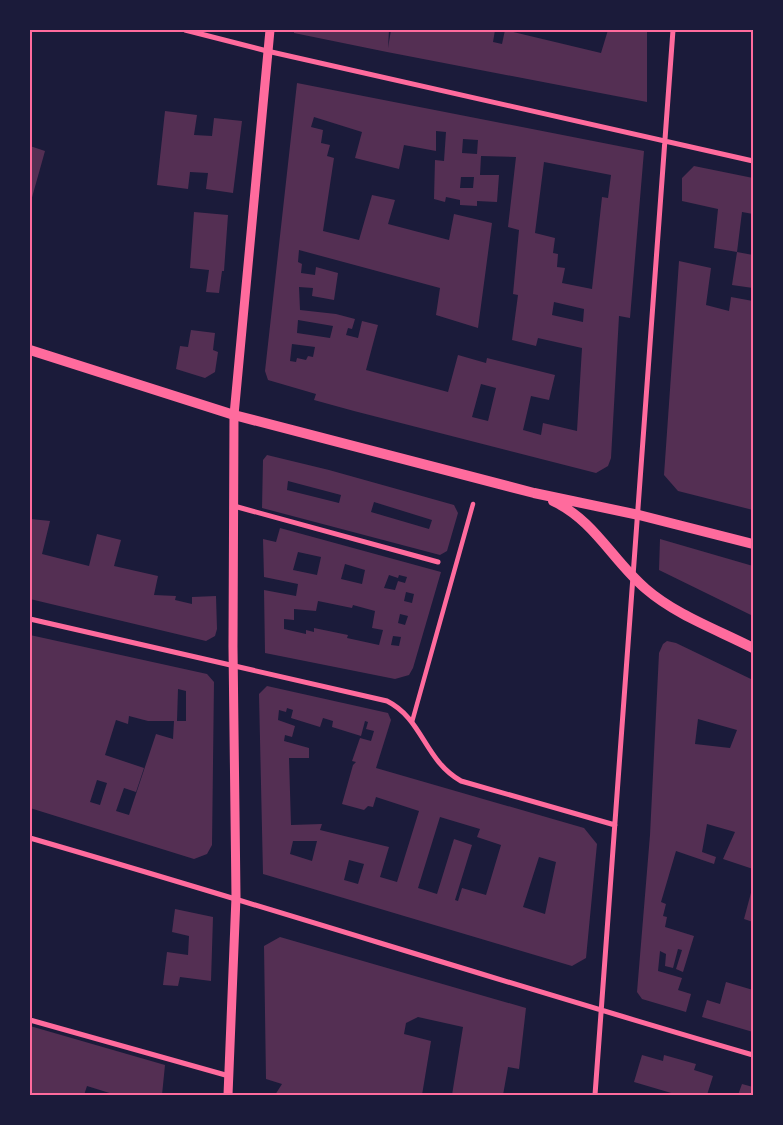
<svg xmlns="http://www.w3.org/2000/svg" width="783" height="1125" viewBox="0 0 783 1125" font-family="'Fira Sans',sans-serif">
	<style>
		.building { fill: #542f53; fill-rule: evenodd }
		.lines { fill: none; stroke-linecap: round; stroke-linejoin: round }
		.pedestrian { stroke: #ff6b9d; stroke-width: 4.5 }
		.minor { stroke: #ff6b9d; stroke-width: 5 }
		.tertiary { stroke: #ff6b9d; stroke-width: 9 }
		.secondary { stroke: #ff6b9d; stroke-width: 10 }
		.neatline { fill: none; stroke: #ff6b9d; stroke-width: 2 }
	</style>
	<rect width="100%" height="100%" fill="#1b1b3a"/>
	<path class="building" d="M294 30H389L388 48 391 30H495L493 42 502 44 505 30 601 53 608 30H647V102L387 52 294 33Z
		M297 83 644 151 630 318 619 316 611 458 608 466 596 473 354 411 314 400 316 394 268 380 265 371ZM314 117 362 132 355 158 399 169 404 145 436 151V131L446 132 444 161 435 160 434 199 445 202 446 197 460 200V205L477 206V201L497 202 499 175H480L481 156 516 157 508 227 519 230 513 294 518 295 512 340 536 346 538 338 582 348 577 431 543 423 541 435 523 430 531 396 549 400 555 375 487 358 486 363 458 355 448 392 366 370 378 325 362 321 358 338 346 335 348 328 352 329 355 319 336 314 300 310 299 287 313 288 312 296 334 300 338 273 316 267 315 275 301 273 302 264 298 262 299 250 440 288 436 315 478 328 492 223 454 214 449 240 388 224 395 200 372 195 359 240 323 231 334 158 327 156 330 145 321 143 323 130 311 127ZM463 139 478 140 477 154 462 153ZM544 162 611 175 608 198 602 197 592 289 562 283 565 268 557 267 558 254 553 253 555 238 535 233ZM461 177H474L473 188H460ZM554 302 584 309 583 322 552 315ZM298 320 333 326 330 338 297 333ZM292 344 315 347 313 357 308 356 306 360 297 358 296 362 290 361ZM481 384 496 388 488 421 472 417Z
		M165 111 197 115 194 135 212 136 214 118 242 121 233 193 206 189 208 173 190 172 188 189 157 185Z
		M30 146 45 151 31 201H30Z
		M694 166 753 178V214L742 212 737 252 714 248 718 209 682 201V178Z
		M194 212 228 215 224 271H222L219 293 206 292 209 270 190 268Z
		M737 252 753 255V288L732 285Z
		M679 261 711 268 706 305 729 311 731 297 753 301V510L678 491 664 475Z
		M191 330 215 333 213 350 218 352 215 372 205 378 176 369 180 346 188 347Z
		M267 455 329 470 454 505 458 513 447 551 440 555 262 508 263 460ZM288 481 341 495 339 503 287 490ZM374 502 432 520 429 529 371 512Z
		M31 519 50 521 42 554 89 566 97 534 121 540 114 566 158 576 154 595 176 596 175 600 192 604V597L216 596 217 629 215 636 206 641 30 599Z
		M280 528 441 572 413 668 409 675 395 679 265 653 264 590 296 596 298 584 264 577 263 539 276 542ZM298 552 321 557 317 575 293 570ZM345 564 365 570 362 584 341 579ZM389 575 398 578 399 575 407 577 405 583 398 581 395 590 384 588ZM406 592 414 594 412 603 404 601ZM318 601 352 608 353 605 375 611 372 628 383 630 379 645 347 638 348 635 314 628V632L306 630V634L284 629V619L294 620V609L316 611ZM400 614 408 616 405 625 398 623ZM393 636 401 637 399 646 391 645Z
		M660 539 753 566V616L659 570Z
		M30 635 207 674 214 682 212 845 207 854 194 859 30 808ZM178 689 186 691V721H177ZM129 716 148 721H174L173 739 156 734 129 815 116 811 124 788 136 792 144 768 105 755 116 720 128 724ZM97 780 107 783 100 805 90 802Z
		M667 641 676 643 753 680V869L723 859 735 832 707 824 702 852 716 857 714 864 676 851 661 902 666 904 663 916 667 917 665 927 694 936 683 972 676 969 682 950 678 949 673 968 665 966 666 954 660 951 658 971 682 978 678 990 691 994 686 1012 642 999 637 992 650 835 659 653 663 644ZM698 719 737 730 730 748 695 744Z
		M267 686 388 713 391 720 376 768 584 828 597 844 586 958 572 966 263 874 259 694ZM287 708 293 710 291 718 320 727 323 718 333 721 332 727 361 736 365 721 368 722 366 729 374 731 371 741 360 738 352 761 356 762 353 765 342 804 364 810 368 806 373 807 376 797 419 811 397 882 380 877 389 847 320 830 322 824 291 825 289 758H309V748L284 741 285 735 292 737 295 726 278 720 279 710 286 712ZM440 817 480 829 477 837 501 845 486 895 462 888 458 901 455 900 472 845 454 839 437 894 418 888ZM293 841H317L312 861 290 854ZM539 857 556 862 545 914 523 907ZM349 860 364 864 358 884 344 880Z
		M752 889H753V922L744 919Z
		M175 909 213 917 211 981 180 977 178 986 163 985 167 952 188 955 189 936 172 932Z
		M280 937 526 1008 519 1069 508 1067 503 1095H452L463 1027 418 1017 406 1023 404 1034 431 1041 422 1095H275L282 1084 266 1079 264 946Z
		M726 982 753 990V1032L702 1017 707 1000 720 1004Z
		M30 1026 165 1065 162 1095H116L87 1086 84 1095H30Z
		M642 1055 663 1061 664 1055 696 1064 694 1070 713 1076 707 1095H678L634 1082Z
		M742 1084 753 1087V1095H738Z"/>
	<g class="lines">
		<path class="pedestrian" d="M412 722 473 504"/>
		<path class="minor" d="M185 30 267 51 753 161
			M234 506 438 562
			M30 619 387 701C423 719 424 760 461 781L615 825
			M30 838C272 908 511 985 753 1055
			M30 1020 229 1076
			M595 1095 673 30"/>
		<path class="tertiary" d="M228 1095 236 897 233 647 234 415 270 30"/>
		<path class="secondary" d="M30 350 234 415 534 493 639 515 753 544
			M553 501C594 520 613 561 646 589 676 615 718 630 753 648"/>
	</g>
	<rect width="783" height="1125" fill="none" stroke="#1b1b3a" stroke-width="62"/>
	<rect x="31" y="31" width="721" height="1063" class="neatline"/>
</svg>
